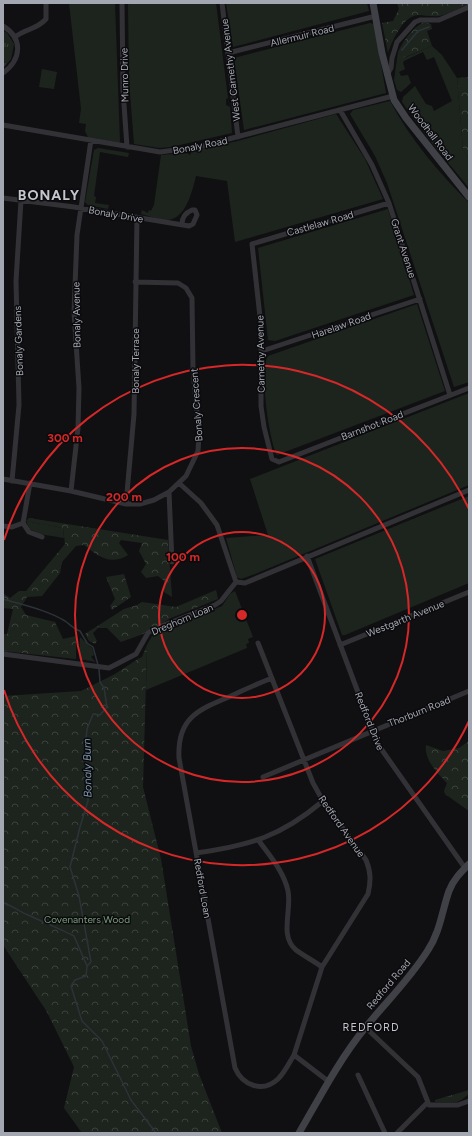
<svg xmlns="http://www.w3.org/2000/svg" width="472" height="1136" viewBox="0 0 472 1136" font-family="Figtree,sans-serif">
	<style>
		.grass { fill: url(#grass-tufts) }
		.forest { fill: url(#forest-crowns) }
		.garden { fill: #1d241e }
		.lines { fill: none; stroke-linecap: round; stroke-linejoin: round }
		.stream { stroke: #2b3339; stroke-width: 1.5 }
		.street { stroke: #323236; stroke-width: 5 }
		.secondary { stroke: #404146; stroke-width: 7 }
		.ring { fill: none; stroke: #d62828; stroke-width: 2 }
		.labels { text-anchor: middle; stroke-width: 3; stroke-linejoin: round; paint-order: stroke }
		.street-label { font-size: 10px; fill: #a3a7b1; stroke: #0b0b0d }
		.park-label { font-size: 10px; fill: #7b9b7d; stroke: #0b0b0d }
		.water-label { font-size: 11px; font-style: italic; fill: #7c95aa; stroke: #0b0b0d }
		.neighbourhood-label { font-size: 11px; letter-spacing: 1px; fill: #c3c6ce; stroke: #0b0b0d }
		.district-label { font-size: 14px; font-weight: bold; letter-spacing: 1px; fill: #c3c6ce; stroke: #0b0b0d }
		.centre { fill: #d62828; stroke: #0b0b0d; stroke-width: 2 }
		.ring-label { font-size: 12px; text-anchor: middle; font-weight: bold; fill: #d62828; stroke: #0b0b0d; stroke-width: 3; stroke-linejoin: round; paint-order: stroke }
	</style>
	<defs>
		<pattern id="grass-tufts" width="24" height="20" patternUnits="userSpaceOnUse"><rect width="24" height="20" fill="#1d241e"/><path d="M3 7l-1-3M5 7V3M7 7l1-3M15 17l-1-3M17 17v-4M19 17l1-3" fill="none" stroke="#3b413c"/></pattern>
		<pattern id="forest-crowns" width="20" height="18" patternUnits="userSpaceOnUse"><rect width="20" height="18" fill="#1d241e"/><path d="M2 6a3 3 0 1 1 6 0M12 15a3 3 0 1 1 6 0" fill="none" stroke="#3b413c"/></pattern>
	</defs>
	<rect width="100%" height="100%" fill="#101012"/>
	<path class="grass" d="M3 31 7 33 14 44 11 59 3 68Z
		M469 1090V1094L461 1100 457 1102H435V1100Z"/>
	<path class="forest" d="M397 3H469V5C459 8 450 13 440 16 433 17 425 15 418 15 403 16 392 41 388 53L382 23 393 21 399 9Z
		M424 22 431 24 432 29 427 31 432 46 403 58 398 52C404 40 412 28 424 22Z
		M469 77V160L463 150 457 78Z
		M29 518 168 540 172 597 164 592V581L158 576 146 578 141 572 146 564 139 551 142 543 121 540 119 543 128 555C110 566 98 556 84 545L76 546 62 562 60 573 42 596 27 597 21 607 26 615 55 622 63 639 76 636V659L3 651V634H7L13 609 3 608V593L10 598 19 591H26L65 544 63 528 26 521Z
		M124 574 131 597 112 610 110 606 115 599 106 577Z
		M216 590 218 599 171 618 143 634 121 642 107 628H98L93 633 97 641 95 644 89 641 85 634 124 609 137 605 142 602 176 607Z
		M147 645 143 787 161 859 191 1046 199 1074 222 1133H82L64 1108 74 1067 47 1012 3 945V696L81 691 115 674 138 659 142 657Z
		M469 741V811L445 794 444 791 447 783C437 773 424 759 426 745L443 751 459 748Z"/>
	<path class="garden" d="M69 3H115L120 143 88 137 85 131 86 124 79 123 81 109Z
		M128 3H216L228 98 226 99V105L230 107 232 133 171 147 159 148 134 144 129 81Z
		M226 3H367L369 11 233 47Z
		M370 23 374 24 386 93 244 130 234 58Z
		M432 46 442 55 457 78 463 149 469 160V188L431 142 402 102 403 97 415 86 426 104 432 106 434 111 452 101 434 57 427 60 423 52 404 61 403 63 405 69 399 72 401 76 408 75 411 83 401 92 397 90 394 80 398 52 404 58Z
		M42 69 57 72 54 89 39 87Z
		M390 101C410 139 439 173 469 203V382L454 387 387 183 375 156 350 114 353 110Z
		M336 114 365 159 383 199 235 242 227 181 196 176C193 188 187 215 172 219 164 222 149 216 141 214L142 210 148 213 149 210 151 211 154 205 161 155 187 153 190 155 192 151 238 141Z
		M98 148 129 153 128 157 100 152 94 196 96 197 95 203 109 205 108 209 88 205 85 202 94 150Z
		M388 209 414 295 275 341 268 340 258 248Z
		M417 304 445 391 277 455C269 441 259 369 268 356Z
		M469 393V485L255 574 241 579 237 577 226 538 268 535 250 479Z
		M469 496V583L345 635H342L315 559Z
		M26 521 63 528 64 538 39 534 30 529Z
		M235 591 253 637 248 639 249 643 246 644 247 648 146 690 147 645 152 636 222 606 230 594Z
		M80 637 92 648 94 655 91 657 96 662 79 659Z"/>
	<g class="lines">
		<path class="stream" d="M402 50 418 31 429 27
			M3 599C23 605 47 610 65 621 71 625 73 629 80 631L87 643 93 647 98 665
			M99 669 100 682 104 688 107 707 100 715 93 714 87 729 85 751 88 775V801L80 827 70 867 79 896 91 962 87 966 86 976 75 980 71 986 82 1021 102 1041 131 1100 156 1133
			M3 903C14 906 19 912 28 915 43 922 58 928 74 936L87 966"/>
		<path class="street" d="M122 3 123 90 127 147
			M222 3 238 137
			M3 26C24 39 21 60 3 73
			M15 37C27 28 36 30 46 19V3
			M228 53 376 16
			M387 75 391 68 392 58 397 42 415 22 420 20H439L469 7
			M340 110 372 165 389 203 450 395
			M3 125 160 152 198 147 393 96
			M3 198 74 207 189 226 193 224 197 215 195 210H192C185 213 182 218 182 224
			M389 203 252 244 261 326V406L264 427 272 459 279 462 469 388
			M262 351 420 299
			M3 479 71 491 126 504H140L154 500 169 492 186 476 198 451 199 436 193 369 192 298 186 288 178 283 135 282
			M12 481 19 405 16 281 21 200
			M180 484 201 503 217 525 236 582
			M71 491 78 428 79 388 74 312 77 235 91 140
			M169 492 172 562
			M126 504 134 414 137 217
			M23 523 29 532 42 537
			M3 526 12 527 23 523 30 483
			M307 556 377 743 465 868
			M236 582 245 583 469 490
			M258 643 313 783 323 801 366 860C371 872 371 881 368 894L322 967 294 1055 328 1081
			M340 645 469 592
			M3 654 109 668 136 654 148 633 154 629 215 605 221 601 236 582
			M272 678C257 684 243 690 229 697 197 710 177 719 179 758L235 1068C243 1086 263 1093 278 1079 285 1072 289 1063 294 1055
			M263 777 469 691
			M259 841C270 856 284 872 288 891 292 910 279 936 296 950 304 956 314 961 322 967
			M196 853C251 845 280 837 323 801
			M365 1027 418 1077 429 1105H458L469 1101
			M358 1075 385 1133
			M397 1133 427 1103"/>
		<path class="secondary" d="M373 3 382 53 394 100 406 118 469 197
			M299 1133C320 1097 339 1060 365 1028 386 1002 410 979 428 950 440 932 442 911 449 891 453 880 461 872 469 864"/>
	</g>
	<g class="ring">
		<circle cx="242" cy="615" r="83"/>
		<circle cx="242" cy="615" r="167"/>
		<path d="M469 721A250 250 0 0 1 4 690M4 540A250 250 0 0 1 469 509"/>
	</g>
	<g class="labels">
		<g class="street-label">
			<text transform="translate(302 35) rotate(-14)" y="4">Allermuir Road</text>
			<text transform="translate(230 70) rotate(-97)" y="4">West Carnethy Avenue</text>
			<text transform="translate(124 75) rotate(-91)" y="4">Munro Drive</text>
			<text transform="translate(431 132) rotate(53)" y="4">Woodhall Road</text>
			<text transform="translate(200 145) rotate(-11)" y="4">Bonaly Road</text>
			<text transform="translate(116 214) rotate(10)" y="4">Bonaly Drive</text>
			<text transform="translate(320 223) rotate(-16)" y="4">Castlelaw Road</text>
			<text transform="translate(404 248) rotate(72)" y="4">Grant Avenue</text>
			<text transform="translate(76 315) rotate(-91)" y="4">Bonaly Avenue</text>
			<text transform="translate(341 325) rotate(-19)" y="4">Harelaw Road</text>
			<text transform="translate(18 341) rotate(-92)" y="4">Bonaly Gardens</text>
			<text transform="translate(260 354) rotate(-91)" y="4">Carnethy Avenue</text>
			<text transform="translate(135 361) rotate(-90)" y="4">Bonaly Terrace</text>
			<text transform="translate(196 405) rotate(-94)" y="4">Bonaly Crescent</text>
			<text transform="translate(372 425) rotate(-21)" y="4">Barnshot Road</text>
			<text transform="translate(405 618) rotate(-22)" y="4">Westgarth Avenue</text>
			<text transform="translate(182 619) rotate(-23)" y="4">Dreghorn Loan</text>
			<text transform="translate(419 711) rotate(-22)" y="4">Thorburn Road</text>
			<text transform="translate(370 721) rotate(68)" y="4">Redford Drive</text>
			<text transform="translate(342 826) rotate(55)" y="4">Redford Avenue</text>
			<text transform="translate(203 888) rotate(80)" y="4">Redford Loan</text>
			<text transform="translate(388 984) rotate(-50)" y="4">Redford Road</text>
		</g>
		<g class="park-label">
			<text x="87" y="923">Covenanters Wood</text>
		</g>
		<g class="water-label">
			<text transform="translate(87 768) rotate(-91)" y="4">Bonaly Burn</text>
		</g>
		<g class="neighbourhood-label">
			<text x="371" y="1031">REDFORD</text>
		</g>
		<g class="district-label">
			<text x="49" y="200">BONALY</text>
		</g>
	</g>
	<circle cx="242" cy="615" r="6" class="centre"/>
	<g class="ring-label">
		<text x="65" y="442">300 m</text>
		<text x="124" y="501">200 m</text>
		<text x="183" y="561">100 m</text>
	</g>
	<rect width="472" height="1136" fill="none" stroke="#a3a7b1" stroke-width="8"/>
</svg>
